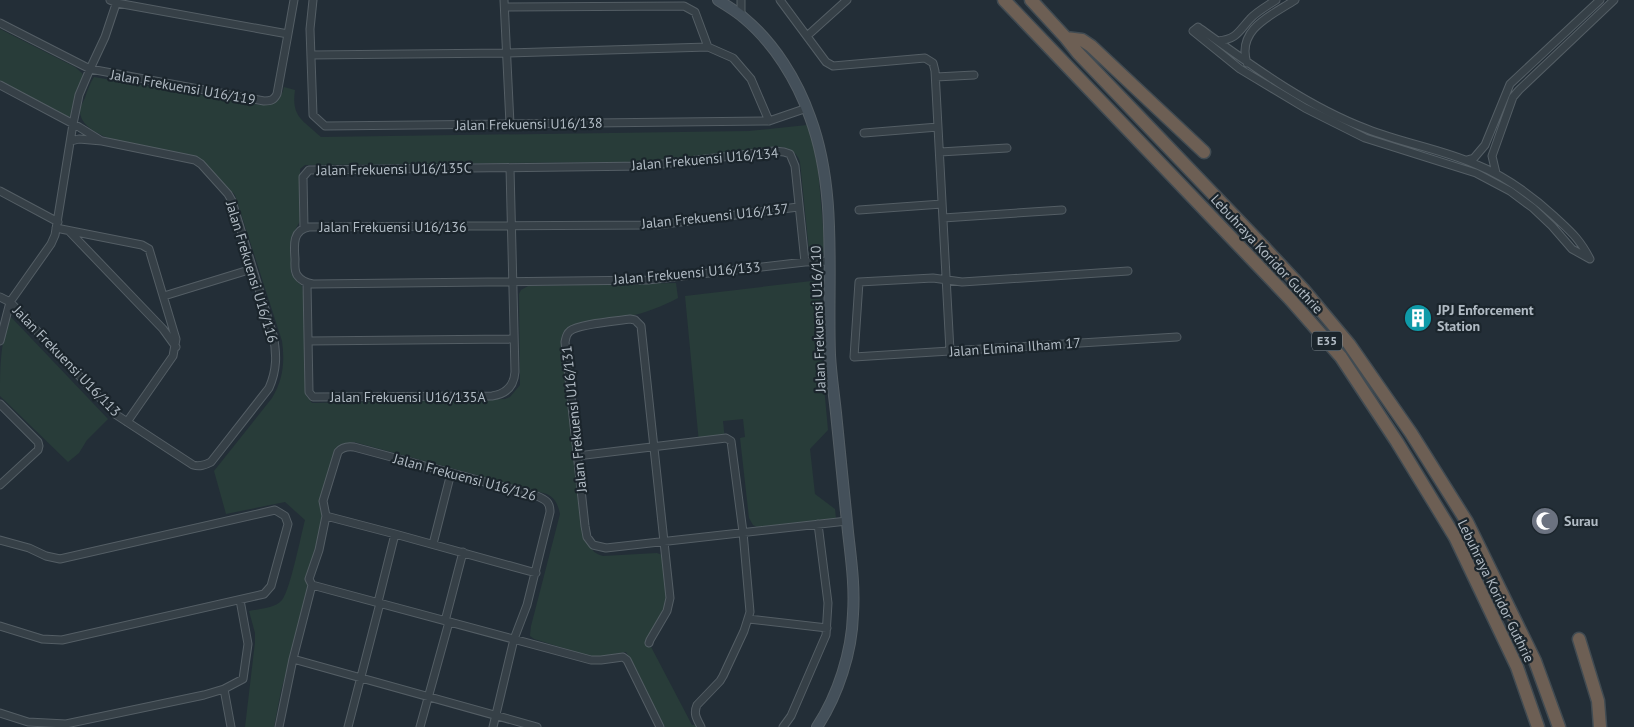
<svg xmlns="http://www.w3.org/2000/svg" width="1634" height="727" viewBox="0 0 1634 727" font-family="'PT Sans',sans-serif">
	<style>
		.green { fill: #283c39 }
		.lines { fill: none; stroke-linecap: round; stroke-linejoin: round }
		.street-casing { stroke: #545e65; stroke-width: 9 }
		.secondary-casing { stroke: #545e65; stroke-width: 12 }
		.highway-casing { stroke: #414b52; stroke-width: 15 }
		.street { stroke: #364047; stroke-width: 7 }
		.secondary { stroke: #44505a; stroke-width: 10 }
		.highway { stroke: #6d5f54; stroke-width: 12 }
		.labels { text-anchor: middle; stroke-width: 4.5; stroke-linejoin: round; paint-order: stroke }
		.shield { fill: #1b252c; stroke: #848e96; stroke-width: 1 }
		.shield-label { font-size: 12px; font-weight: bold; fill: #b1bbc4 }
		.street-label { font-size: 14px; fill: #b1bbc4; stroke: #1b252c }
		.poi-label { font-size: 14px; font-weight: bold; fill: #b1bbc4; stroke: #1b252c; text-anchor: start }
	</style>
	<rect width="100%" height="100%" fill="#232e37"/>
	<path class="green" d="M0 29 75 67 82 73 83 76 74 98 71 115 69 117 0 82Z
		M94 77 260 105C275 104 280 102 284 87L295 90C291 117 303 120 321 137L749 131 807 125 810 129 818 169 825 250C821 255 816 258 810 255L809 251 800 162C797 153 791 149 782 147L656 161 626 162 305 165 300 169V221L291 238V273L295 279 302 286 303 292 306 395 312 403 505 399 510 397 520 385 519 294 521 290 528 286 676 283 678 298C645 316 614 320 578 325L566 340 587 540C590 548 594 554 603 556L657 553 662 555 671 597 649 643 692 725H697L699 727H665L626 652 597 657 589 656 534 639 530 636 531 626 560 514C558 505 556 499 547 494L354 442 346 444 334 452 332 459 321 497 327 516 318 554 308 585V595L281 691 274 727H245L255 642V633L249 611C259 609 276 608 282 600 290 591 301 535 305 520L285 502 226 514 214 471 272 398C283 380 285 362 282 341L235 195 202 160 197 157C171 150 82 145 80 112 80 107 83 102 85 98 87 91 90 83 94 77Z
		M820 280 821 354 828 430 810 449 815 494 835 509 836 519 757 527 753 525 749 518 740 438 745 437 743 419 723 421 725 440 699 443 685 296Z
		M11 317 108 419 87 440 79 453 68 462 0 396C0 368 0 346 9 319Z"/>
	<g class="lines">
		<defs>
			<path id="street" d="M313 0 310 29 313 115 325 126 769 121 807 108
				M504 0 510 124
				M741 0V16
				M780 0 826 62 833 66 925 58 933 63 935 71 950 351
				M505 7 684 6 695 12 708 47 733 58 751 79 769 121
				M0 23 90 69 264 101C271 101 274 100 277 94L288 34 117 3 110 0
				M1198 27C1251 65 1306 106 1367 129 1402 143 1441 149 1475 164 1505 176 1530 194 1554 216 1571 232 1579 238 1590 259L1572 249 1552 226 1533 208 1510 191 1476 173 1365 138 1305 108 1240 69 1193 31Z
				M288 34 294 0
				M807 36 847 0
				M1218 41C1237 39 1238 32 1250 19 1256 12 1267 6 1276 0
				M311 55 506 53 708 47
				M1247 63C1236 29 1272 15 1295 0
				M936 77 974 75
				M0 85 79 127 100 140
				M864 133 938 127
				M940 152 1007 148
				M1467 160 1474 158 1485 145 1510 84 1600 0
				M1496 173 1492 156 1513 97 1519 90 1614 0
				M0 191 58 222
				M798 207 657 225 309 227C292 230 294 246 295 259 295 264 294 270 297 275 301 281 307 283 313 284L648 280 805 262 830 261
				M859 210 942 204
				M943 218 1062 210
				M56 228 142 245 149 249 176 339 173 356 127 422
				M304 228 303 177 309 170 645 166 774 151 784 152 790 154 795 166 805 262
				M69 231 163 329 176 347
				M1128 271 962 282 933 278 859 282 854 357 1177 337
				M307 283 309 392 313 397 492 396C506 394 514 386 515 372L510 168
				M164 296 252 269
				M0 297 10 302 115 414 193 465C200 467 205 465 211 462L269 388C277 370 277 354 273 335L232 201 228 194 201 164 195 160 102 141 79 139 71 141
				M0 341 10 302 51 244 55 235 73 124 79 95 90 69 105 37 117 1
				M308 341 514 339
				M0 404 38 442 39 446 38 450 0 485
				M577 456 726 438 731 441 743 532 750 612 744 631 723 676 720 681 697 705C693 714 697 719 701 727
				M326 516 395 534 536 573
				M0 540 29 548 46 556 60 559 275 510 285 516 288 524 271 586 264 594 62 640 42 639 0 626
				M433 544 451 473
				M378 602 395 534
				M749 619 827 628
				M445 621 463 552
				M649 643 650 640 667 611 670 598 641 326 635 320 630 319C617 321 578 324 570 331 566 334 566 338 565 342L585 526 587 537 593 545 606 548 847 521
				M293 659 537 727
				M0 713 28 722 66 724 204 695 224 689
				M231 727 224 689 243 679 248 644 240 600
				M279 727 293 659 312 585
				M348 727 380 603
				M420 727 449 622
				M493 727 514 639 527 605 550 512C550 502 546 500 537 496L354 447C347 446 342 447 338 452L323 501 326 516 319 550 309 579 312 585C405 610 498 635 591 660H601L623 657 627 660 660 727
				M783 727 791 716 826 635 828 603 818 524"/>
			<path id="secondary" d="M718 0C727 6 736 11 744 18 774 43 797 80 810 117 838 192 827 276 830 355 831 374 834 394 836 413 840 453 844 492 848 532 851 559 855 586 853 614 852 652 838 695 817 727"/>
			<path id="highway" d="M1004 0 1290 299 1341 357 1397 442 1455 537 1517 667 1538 727
				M1031 0 1066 38 1078 53 1260 243 1303 289 1349 344 1411 433 1467 522 1535 661 1559 727
				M1066 38 1082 40 1091 46 1204 152
				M1579 639 1598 701 1600 727"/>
		</defs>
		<use href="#street" class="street-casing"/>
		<use href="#secondary" class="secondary-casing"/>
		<use href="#highway" class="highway-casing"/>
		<use href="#street" class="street"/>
		<use href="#secondary" class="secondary"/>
		<use href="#highway" class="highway"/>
	</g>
	<defs>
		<symbol id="building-disc" viewBox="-11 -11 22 22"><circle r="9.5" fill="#0f9aa8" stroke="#1b252c"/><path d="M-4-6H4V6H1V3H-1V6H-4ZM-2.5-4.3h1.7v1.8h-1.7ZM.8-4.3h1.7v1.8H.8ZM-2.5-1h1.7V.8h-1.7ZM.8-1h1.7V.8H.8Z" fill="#fff"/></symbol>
		<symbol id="mosque-disc" viewBox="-11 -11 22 22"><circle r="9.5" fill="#6b7280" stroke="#1b252c"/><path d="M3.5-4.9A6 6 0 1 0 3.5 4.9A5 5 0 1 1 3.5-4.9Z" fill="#fff"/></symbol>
	</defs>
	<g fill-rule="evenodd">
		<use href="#building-disc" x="1402" y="302" width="32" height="32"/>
		<use href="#mosque-disc" x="1529" y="505" width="32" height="32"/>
	</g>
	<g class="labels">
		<rect class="shield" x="1312" y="331.5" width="30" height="19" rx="4"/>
		<g class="shield-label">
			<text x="1327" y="345">E35</text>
		</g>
		<g class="street-label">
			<text transform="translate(183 87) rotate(10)" y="5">Jalan Frekuensi U16/119</text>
			<text transform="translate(529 124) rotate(-1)" y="5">Jalan Frekuensi U16/138</text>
			<text transform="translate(705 159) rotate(-5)" y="5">Jalan Frekuensi U16/134</text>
			<text transform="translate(394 169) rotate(-1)" y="5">Jalan Frekuensi U16/135C</text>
			<text transform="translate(715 216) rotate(-6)" y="5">Jalan Frekuensi U16/137</text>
			<text x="393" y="232">Jalan Frekuensi U16/136</text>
			<text transform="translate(1267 254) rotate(47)" y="5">Lebuhraya Koridor Guthrie</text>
			<text transform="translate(252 272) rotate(73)" y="5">Jalan Frekuensi U16/116</text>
			<text transform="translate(687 273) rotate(-5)" y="5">Jalan Frekuensi U16/133</text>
			<text transform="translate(818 319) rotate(-92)" y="5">Jalan Frekuensi U16/110</text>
			<text transform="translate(1015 347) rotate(-4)" y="5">Jalan Elmina Ilham 17</text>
			<text transform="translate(67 361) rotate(46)" y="5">Jalan Frekuensi U16/113</text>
			<text x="408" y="402">Jalan Frekuensi U16/135A</text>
			<text transform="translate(574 419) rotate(-96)" y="5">Jalan Frekuensi U16/131</text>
			<text transform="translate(465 477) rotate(15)" y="5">Jalan Frekuensi U16/126</text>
			<text transform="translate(1496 591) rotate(64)" y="5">Lebuhraya Koridor Guthrie</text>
		</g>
		<g class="poi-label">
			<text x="1437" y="315">JPJ Enforcement<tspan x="1437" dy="16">Station</tspan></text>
			<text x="1564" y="526">Surau</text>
		</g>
	</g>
</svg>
